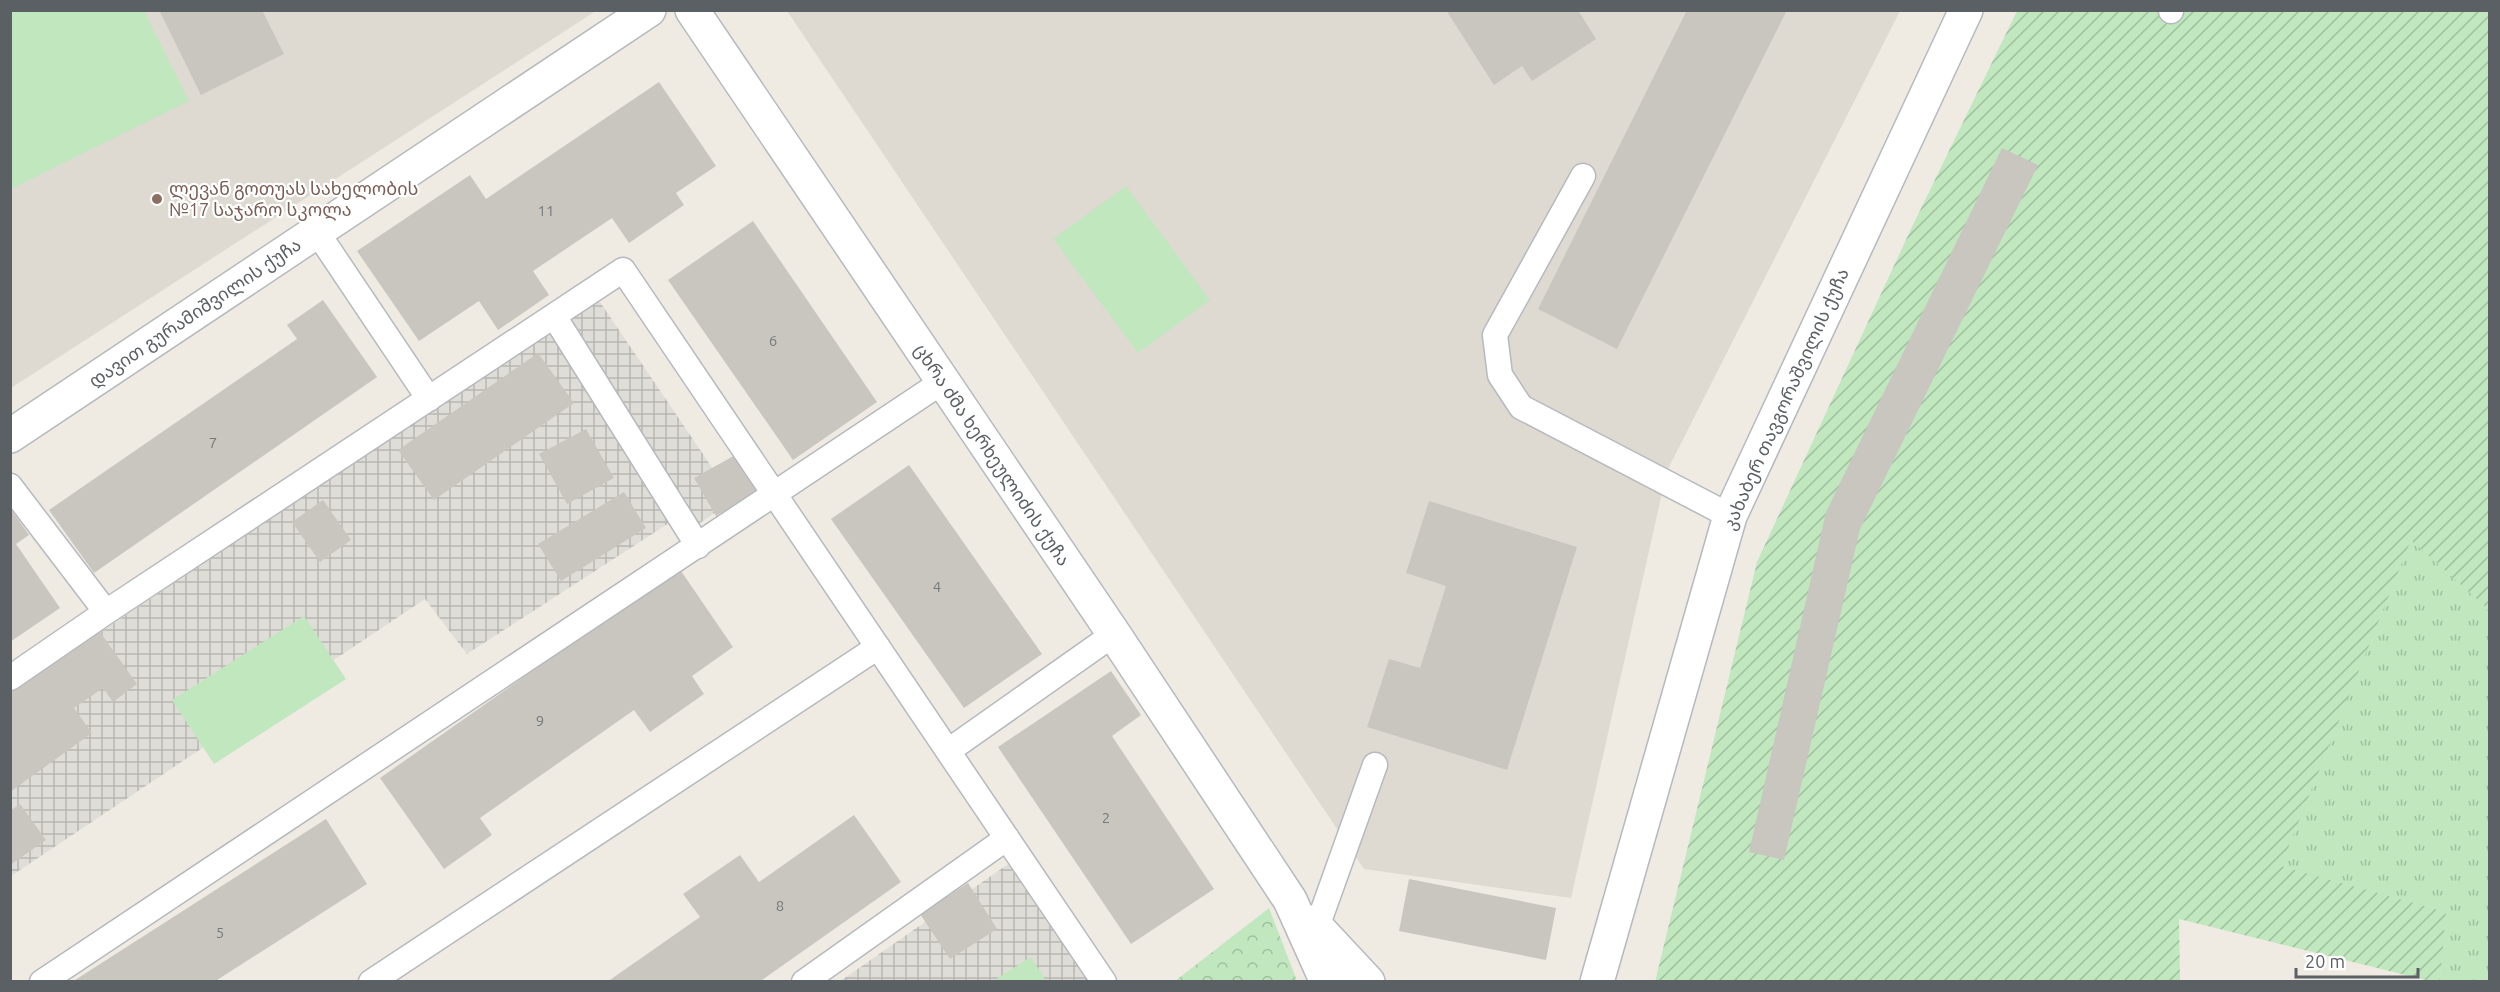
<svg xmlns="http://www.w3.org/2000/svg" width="2500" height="992" viewBox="0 0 2500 992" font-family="Ubuntu,'Noto Sans Georgian',sans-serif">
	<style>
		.industrial { fill: url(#industrial-grid) }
		.education { fill: #dfdad1 }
		.grass { fill: url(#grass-tufts) }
		.forest { fill: url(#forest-crowns) }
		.garden { fill: url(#garden-furrows) }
		.pitch { fill: #c0e7be }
		.building { fill: #c9c6c0 }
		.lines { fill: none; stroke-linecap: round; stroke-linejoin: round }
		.service-casing { stroke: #b6b9be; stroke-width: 27 }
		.minor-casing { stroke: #b6b9be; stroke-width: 36 }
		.tertiary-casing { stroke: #b6b9be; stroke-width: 36 }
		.service { stroke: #fff; stroke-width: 24 }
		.minor { stroke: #fff; stroke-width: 33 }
		.tertiary { stroke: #fff; stroke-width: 33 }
		.education-dot { fill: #8d6e63; stroke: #fff; stroke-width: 2 }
		.labels { text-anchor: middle; stroke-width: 4.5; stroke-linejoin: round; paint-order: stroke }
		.number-label { font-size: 15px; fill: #767a7b }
		.education-label { font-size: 18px; fill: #785e54; stroke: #fff; text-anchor: start }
		.street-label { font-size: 18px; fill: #5b6064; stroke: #fff }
	</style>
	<defs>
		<pattern id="industrial-grid" width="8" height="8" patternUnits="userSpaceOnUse" patternTransform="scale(1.5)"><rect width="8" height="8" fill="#dfddd7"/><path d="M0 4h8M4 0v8" fill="none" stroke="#b8b7b2"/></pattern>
		<pattern id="grass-tufts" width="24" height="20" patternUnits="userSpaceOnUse" patternTransform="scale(1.5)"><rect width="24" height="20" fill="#c0e7be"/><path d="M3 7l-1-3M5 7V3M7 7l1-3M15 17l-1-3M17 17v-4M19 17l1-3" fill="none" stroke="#9fbf9e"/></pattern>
		<pattern id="forest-crowns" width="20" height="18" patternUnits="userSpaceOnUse" patternTransform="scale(1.5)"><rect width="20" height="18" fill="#c0e7be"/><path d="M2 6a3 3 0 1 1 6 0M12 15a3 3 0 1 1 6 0" fill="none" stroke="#9fbf9e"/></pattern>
		<pattern id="garden-furrows" width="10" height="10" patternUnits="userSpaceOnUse" patternTransform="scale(1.5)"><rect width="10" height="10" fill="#c0e7be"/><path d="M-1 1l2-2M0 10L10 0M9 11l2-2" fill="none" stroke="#9fbf9e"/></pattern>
	</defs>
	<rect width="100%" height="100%" fill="#efebe3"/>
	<path class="industrial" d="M598 299 734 500 688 531 669 523 467 654 425 599 11 876V692Z
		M1011 862 1091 982H839Z"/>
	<path class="education" d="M11 11H596L11 388Z
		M787 11H1900L1667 471 1571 898 1364 869Z"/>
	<path class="grass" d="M2411 539 2489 610V981H2440L2445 912 2280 866Z"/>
	<path class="forest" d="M1269 908 1297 981H1175Z"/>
	<path class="garden" d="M2017 11H2489V610L2411 540 2281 866 2446 912 2440 981H2430L2179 919 2180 981 1655 982 1757 562 1911 229Z"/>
	<path class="pitch" d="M11 10 144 11 189 101 11 189Z
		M1126 186 1210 300 1138 353 1053 239Z
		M304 616 346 679 214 764 172 700Z
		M1031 957 1046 981H993Z"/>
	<path class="building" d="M159 10H262L284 54 201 95Z
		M1446 10H1578L1596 39 1532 81 1522 66 1494 85Z
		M1687 10H1787L1617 349 1538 309Z
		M659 82 716 166 676 193 684 205 629 243 612 218 533 271 549 295 498 330 479 301 419 341 357 251 470 175 486 199Z
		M2002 148 2038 165 1860 529 1784 860 1749 852 1826 512Z
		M753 221 877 402 793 460 668 280Z
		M323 300 377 377 94 573 49 510 297 339 287 325Z
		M538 353 574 403 434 500 398 450Z
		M586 429 614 478 567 504 539 454Z
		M737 454 758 491 716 516 694 478Z
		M909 465 1042 654 964 708 831 519Z
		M624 492 646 528 561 581 538 544Z
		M323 500 351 540 320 562 292 522Z
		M1429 501 1577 547 1507 770 1367 727 1389 659 1420 668 1446 586 1406 573Z
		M10 508 29 535 16 544 60 608 10 642Z
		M679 568 733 647 692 676 704 694 650 732 634 710 480 818 492 835 444 869 380 778Z
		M95 625 137 684 113 702 103 688 74 708 92 733 10 792V685Z
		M1111 671 1141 715 1112 736 1214 889 1131 944 998 747Z
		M20 804 46 840 10 865V811Z
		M854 815 901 882 759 982H607L700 917 683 894 740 855 759 882Z
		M326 819 367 884 214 982H72Z
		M1409 879 1556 908 1546 960 1399 931Z
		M968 883 997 929 950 959 920 914Z"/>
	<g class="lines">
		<defs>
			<path id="service" d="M2171 11V10
				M1583 176 1495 335 1500 375 1521 407 1730 516
				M317 232 429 399
				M554 316 698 546
				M10 486 106 612
				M10 678 106 612 623 270 1104 982
				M948 751 1114 634
				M1317 927 1375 765
				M42 982 942 382
				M371 982 878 647
				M804 982 1007 838"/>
			<path id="minor" d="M692 10 1114 634 1290 900 1327 982
				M10 436 649 10
				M1312 922 1368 982"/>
			<path id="tertiary" d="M1597 982 1730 516 1966 10"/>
		</defs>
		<use href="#service" class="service-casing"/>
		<use href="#minor" class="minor-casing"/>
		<use href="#tertiary" class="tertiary-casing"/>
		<use href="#service" class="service"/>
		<use href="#minor" class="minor"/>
		<use href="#tertiary" class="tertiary"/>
	</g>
	<circle class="education-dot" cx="157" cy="199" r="6"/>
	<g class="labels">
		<g class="number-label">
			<text x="546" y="216">11</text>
			<text x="773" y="346">6</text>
			<text x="213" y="448">7</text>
			<text x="937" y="592">4</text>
			<text x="540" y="726">9</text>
			<text x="1106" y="823">2</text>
			<text x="780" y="911">8</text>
			<text x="220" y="938">5</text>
		</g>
		<g class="education-label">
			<text x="169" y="195">ლევან გოთუას სახელობის<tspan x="169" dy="21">№17 საჯარო სკოლა</tspan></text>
		</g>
		<g class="street-label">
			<text transform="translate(195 313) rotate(-34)" y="6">დავით გურამიშვილის ქუჩა</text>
			<text transform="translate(1786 399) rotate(-66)" y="6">კახაბერ თავგორაშვილის ქუჩა</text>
			<text transform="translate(992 455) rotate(56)" y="6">ცხრა ძმა ხერხეულიძის ქუჩა</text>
		</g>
	</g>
	<rect width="2500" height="992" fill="none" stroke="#5b6064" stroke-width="24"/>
	<path d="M2296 968v9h122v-9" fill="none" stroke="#5b6064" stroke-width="3"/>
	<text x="2305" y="968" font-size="18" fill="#5b6064" stroke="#ffffff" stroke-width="4.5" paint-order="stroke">20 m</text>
</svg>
